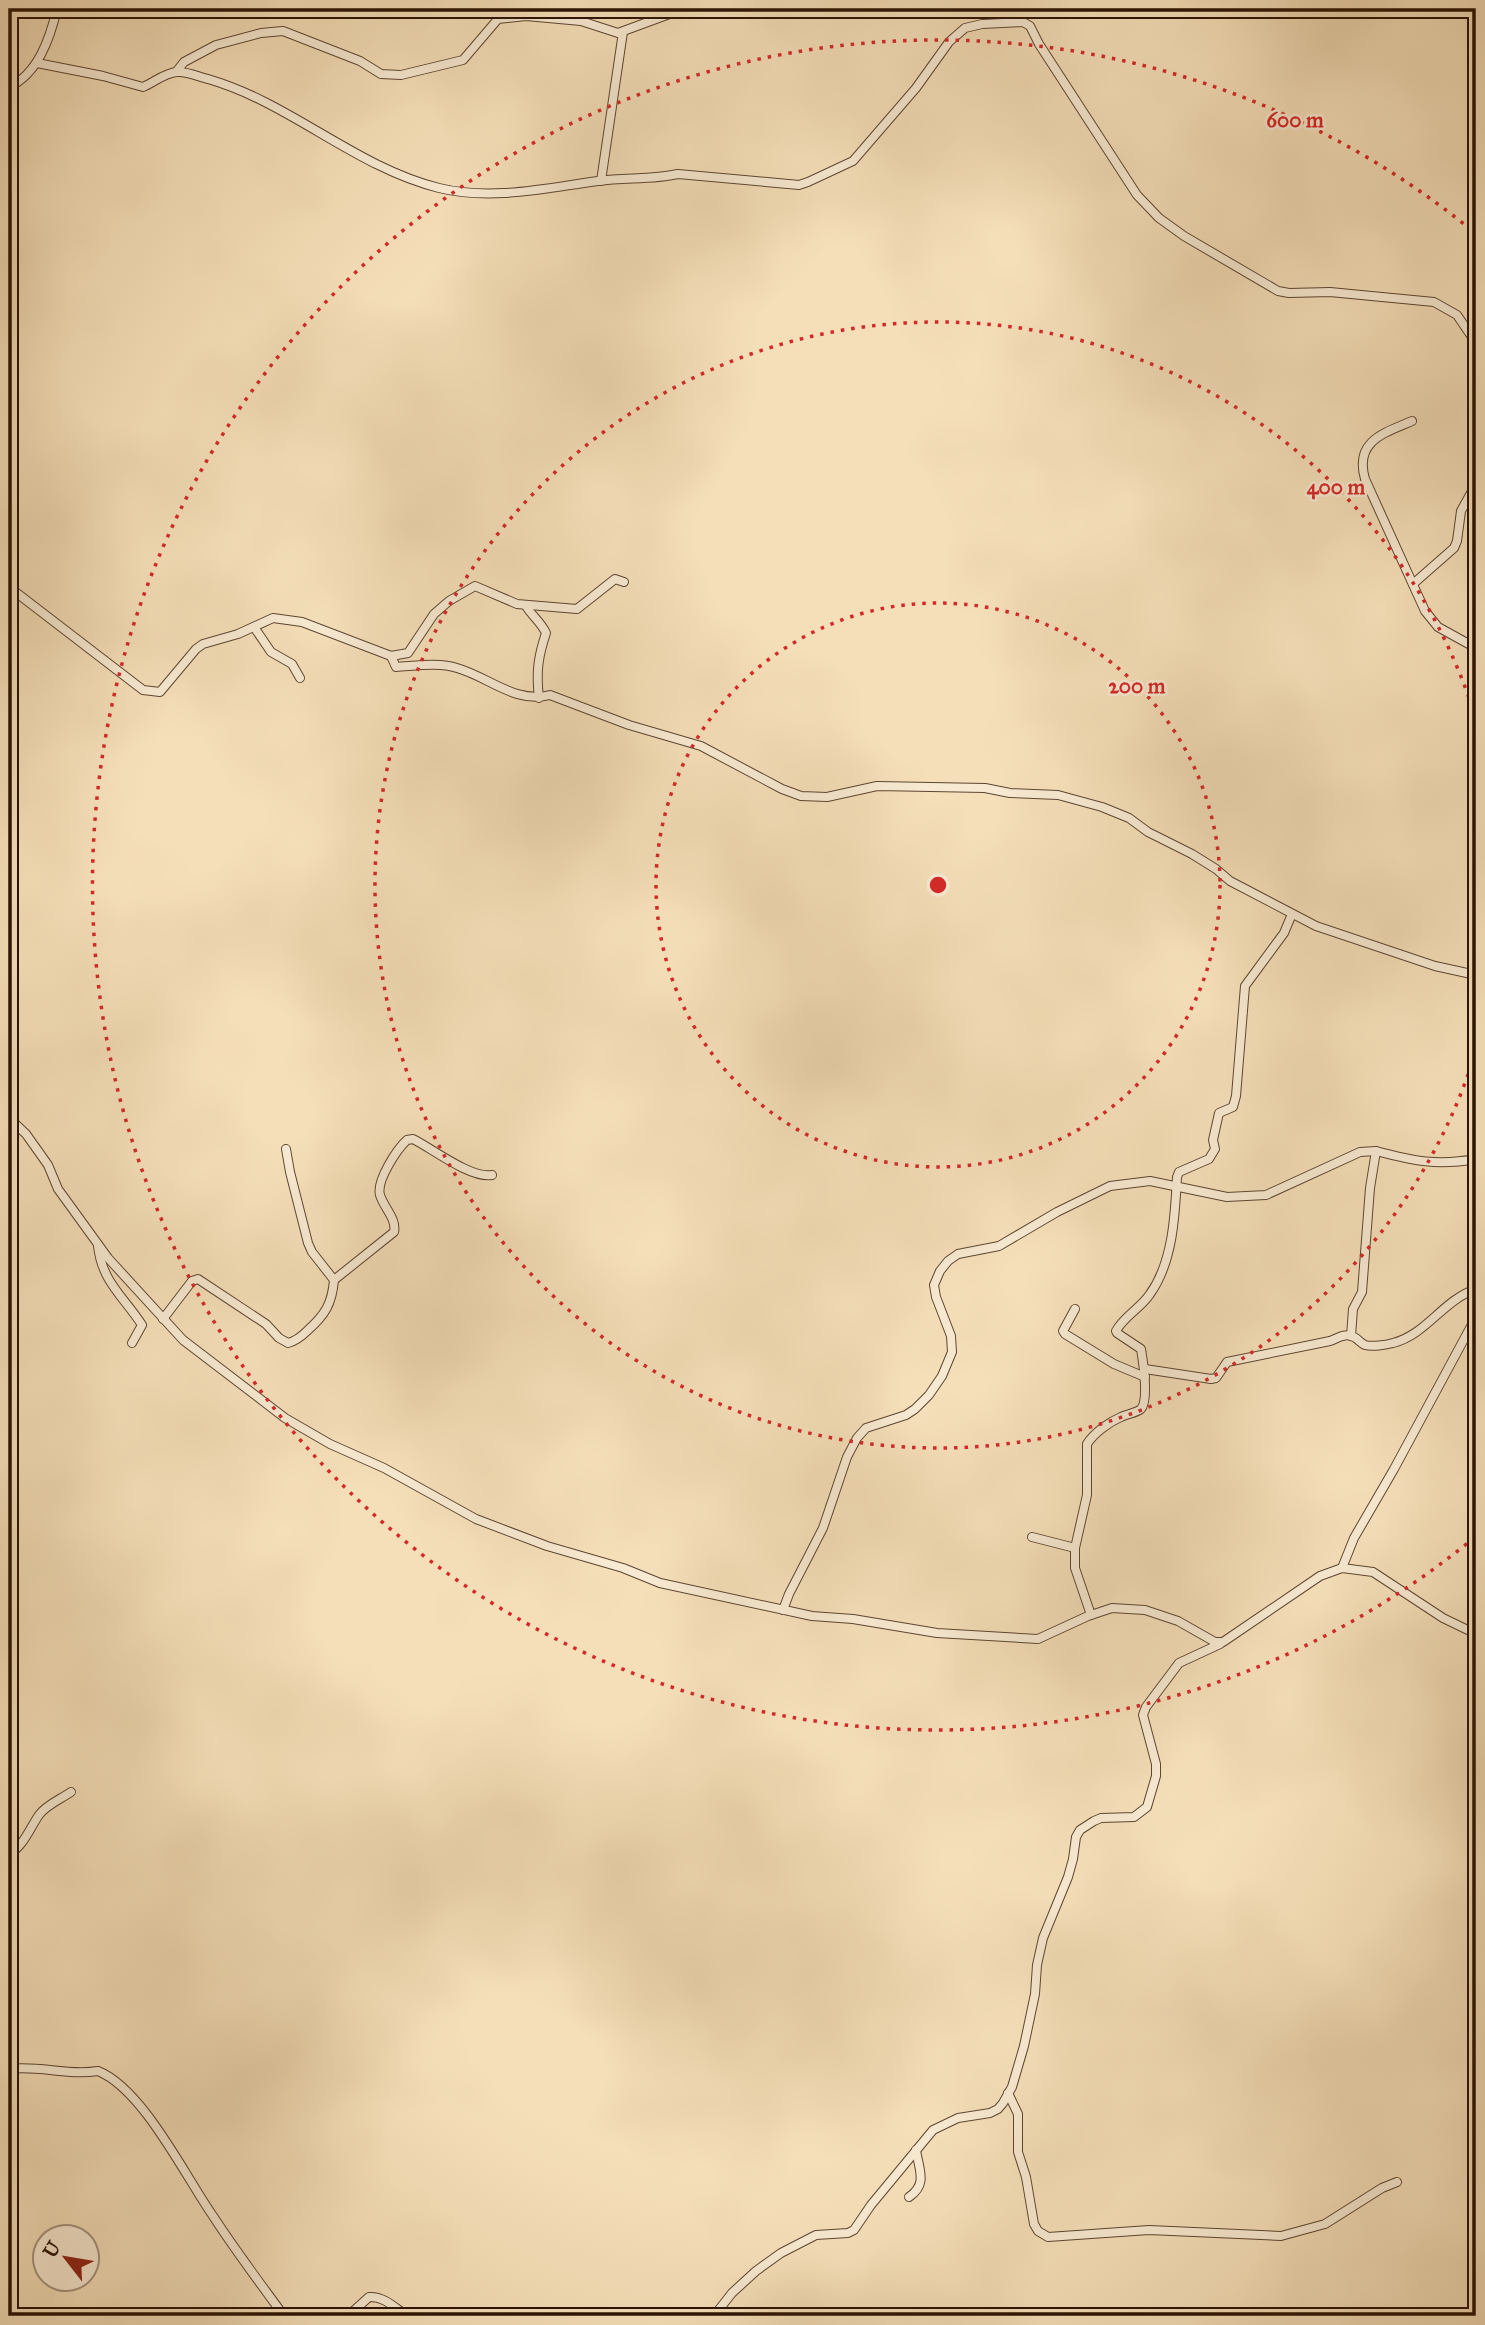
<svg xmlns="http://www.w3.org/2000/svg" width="1485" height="2325" font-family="'IM FELL Great Primer',serif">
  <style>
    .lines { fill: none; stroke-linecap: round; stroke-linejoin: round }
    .street-casing { stroke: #5d4631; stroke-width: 10 }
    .street { stroke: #f8ead2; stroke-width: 8 }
    .ring { fill: none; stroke: #d62828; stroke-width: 3.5; stroke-dasharray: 3.5 7 }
    .centre { fill: #d62828; stroke: #f8ead2; stroke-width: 3.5 }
    .ring-label { font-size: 21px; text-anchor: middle; font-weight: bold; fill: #d62828; stroke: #f8ead2; stroke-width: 5; stroke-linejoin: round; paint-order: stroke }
  </style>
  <rect width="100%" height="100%" fill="#f5dfb9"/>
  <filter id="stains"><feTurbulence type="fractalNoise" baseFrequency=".00286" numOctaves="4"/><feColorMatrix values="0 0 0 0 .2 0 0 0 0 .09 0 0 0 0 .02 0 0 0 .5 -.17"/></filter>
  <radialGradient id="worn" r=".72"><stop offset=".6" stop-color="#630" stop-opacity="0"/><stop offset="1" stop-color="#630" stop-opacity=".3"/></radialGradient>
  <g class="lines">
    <g class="street-casing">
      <g id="street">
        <path d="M37,63L103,76L143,87C155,82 164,73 177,72C187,71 199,77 208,79C291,103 355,167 439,188C492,201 545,188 598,181C625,177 651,180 678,174L799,185L808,182L853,161L916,88L949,42L965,28L982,24L1023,22L1030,26L1039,44L1137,195L1159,218L1184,236L1278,291L1289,293L1330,292L1434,302L1457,315L1476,343"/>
        <polyline points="176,72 184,62 216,45 261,33 283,31 360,61 381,74 401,75 463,60 498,19 526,16 581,21 618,33 683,9"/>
        <path d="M9,87C38,74 50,38 57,9"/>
        <polyline points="601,181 623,32"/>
        <path d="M1412,421C1384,433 1354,441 1365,479L1425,611L1438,627L1476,648"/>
        <polyline points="1413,584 1454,548 1457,541 1461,511 1476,484"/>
        <polyline points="9,587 143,690 160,692 196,649 203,644 238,634 273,618 302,622 391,656 408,653 434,614 449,601 475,586 517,604 577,609 615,579 624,582"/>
        <path d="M526,606C532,616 541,622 546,633C538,657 536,672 539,698"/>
        <polyline points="254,627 271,652 292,664 300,678"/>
        <path d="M391,656L396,667C415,666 439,662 457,668C489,677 515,704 550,695L629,725L701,746L782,789L801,796L827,797L877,786L985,788L1010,793L1058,795L1102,807L1129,818L1148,832L1192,854L1216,869L1230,881L1316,926L1435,966L1476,975"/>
        <polyline points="9,1118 26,1134 48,1165 58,1189 108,1258 183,1340 285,1418 330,1444 384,1468 476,1519 547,1546 623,1568 660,1583 812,1616 853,1619 937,1633 1038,1639 1088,1616 1112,1608 1128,1609 1145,1610 1178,1621 1215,1642 1223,1642 1320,1576 1342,1568 1373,1572 1443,1618 1476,1634"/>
        <path d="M98,1246C102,1282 124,1297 142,1325L132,1343"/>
        <path d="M334,1280L394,1232C397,1219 384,1208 380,1195C376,1181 397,1149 407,1140L413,1139C433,1149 471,1179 492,1175"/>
        <polyline points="1075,1309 1063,1331 1065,1334 1114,1364 1145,1377"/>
        <path d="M163,1319L192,1281L198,1279L266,1324L279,1338L288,1343C296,1341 301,1337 307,1331C325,1315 332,1304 334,1280L312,1252L308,1243L290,1172L286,1149"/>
        <path d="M1351,1336L1353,1309L1362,1292L1370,1188L1376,1151C1414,1161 1437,1166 1476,1159"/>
        <path d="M1145,1369L1211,1379L1216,1378L1227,1362L1330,1341C1336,1339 1345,1333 1351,1336C1357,1337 1360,1343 1365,1345C1372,1347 1386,1345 1393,1343C1426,1335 1443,1300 1476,1289"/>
        <polyline points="1032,1537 1075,1548"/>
        <polyline points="1342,1568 1354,1538 1394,1469 1476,1317"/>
        <polyline points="783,1610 789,1594 823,1528 847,1457 857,1438 866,1428 906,1415 915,1409 929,1395 942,1376 952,1352 951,1336 936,1297 934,1285 940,1271 948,1261 958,1254 999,1246 1057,1212 1110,1186 1150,1181 1227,1197 1266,1195 1360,1152 1376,1151"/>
        <path d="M1091,1615L1075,1568V1548L1087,1495V1444C1094,1433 1109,1422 1121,1417C1127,1414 1136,1413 1141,1409C1149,1400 1143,1361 1141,1349L1117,1333L1116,1331C1124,1316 1141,1308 1150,1294C1173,1262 1175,1215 1177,1177L1179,1172L1209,1159L1215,1149L1213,1140L1219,1113L1233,1107L1236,1096L1245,986L1284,933L1292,914"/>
        <path d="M9,1854C23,1847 30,1828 39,1815C46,1805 61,1799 71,1792"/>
        <path d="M9,2069C39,2065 68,2076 98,2071C143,2089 185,2176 213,2216C235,2250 260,2283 284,2316"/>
        <polyline points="1008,2093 1018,2114 1018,2152 1026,2177 1034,2224 1038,2231 1048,2237 1149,2230 1281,2236 1325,2224 1382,2188 1397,2182"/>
        <path d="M909,2197C928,2184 919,2170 916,2150"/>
        <path d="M348,2316L369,2297C384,2296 395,2308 407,2316"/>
        <polyline points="714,2316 732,2293 756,2271 781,2253 816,2235 848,2233 854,2230 871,2205 933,2130 958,2118 990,2113 998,2109 1003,2103 1012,2087 1024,2046 1035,1994 1037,1965 1043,1938 1068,1877 1073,1859 1076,1837 1080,1830 1094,1821 1101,1818 1134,1817 1147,1807 1156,1776 1156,1764 1143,1715 1146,1707 1179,1663 1220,1644"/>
      </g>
    </g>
    <use href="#street" class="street"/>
  </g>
  <g class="ring">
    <circle cx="938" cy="885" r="282"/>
    <path d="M1475 1054A563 563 0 1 1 1475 716"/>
    <path d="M1475 1537A845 845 0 1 1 1475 233"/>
  </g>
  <circle cx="938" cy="885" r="10" class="centre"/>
  <g class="ring-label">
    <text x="1295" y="127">600 m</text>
    <text x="1336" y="494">400 m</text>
    <text x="1137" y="693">200 m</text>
  </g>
  <rect width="1485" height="2325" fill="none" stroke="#f5dfb9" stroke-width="35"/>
  <rect x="10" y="10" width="1464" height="2304" fill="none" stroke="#2a1304" stroke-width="3.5"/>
  <rect x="18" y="18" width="1450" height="2290" fill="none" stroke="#2a1304" stroke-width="2"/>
  <g transform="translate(66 2258) rotate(301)"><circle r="33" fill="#f8ead2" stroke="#a69480" stroke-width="2"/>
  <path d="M0-5L12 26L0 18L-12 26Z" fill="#8f2418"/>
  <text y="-10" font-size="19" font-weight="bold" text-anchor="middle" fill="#2a1304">U</text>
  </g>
  <rect width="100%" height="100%" filter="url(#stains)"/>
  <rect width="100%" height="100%" fill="url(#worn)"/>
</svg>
